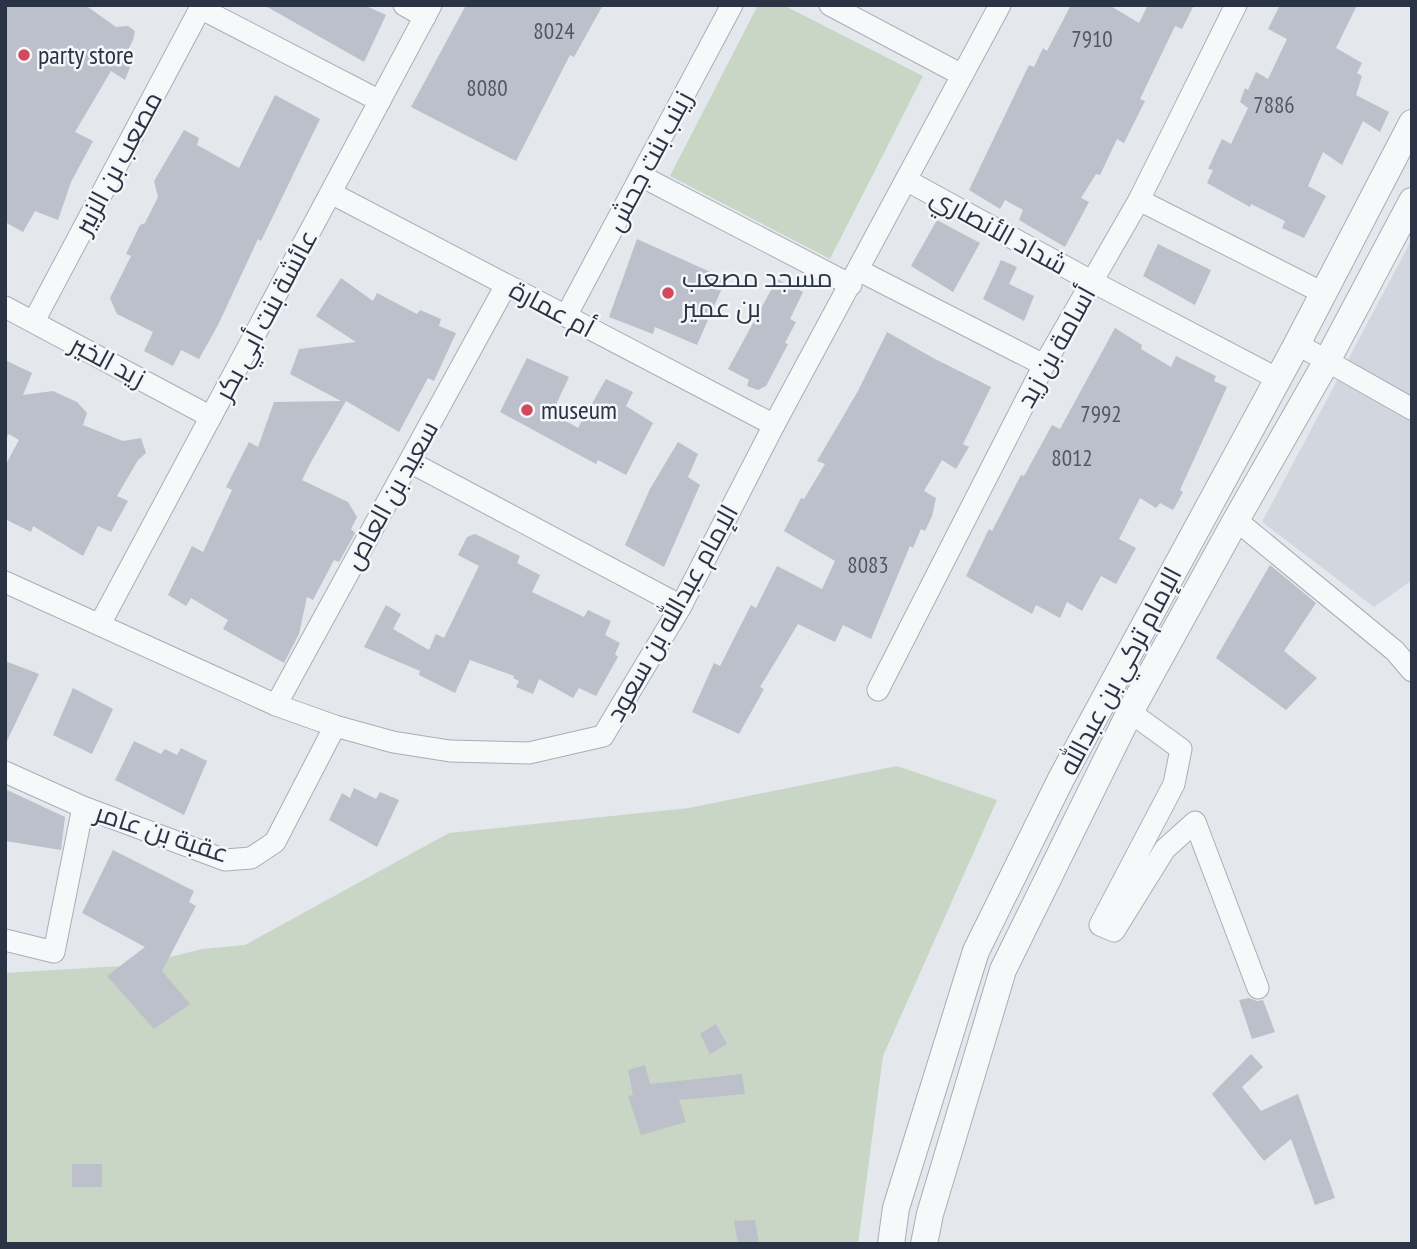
<svg xmlns="http://www.w3.org/2000/svg" width="1417" height="1249" font-family="'PT Sans Narrow',Cairo,sans-serif">
  <style>
    .built { fill: #d2d6de }
    .green { fill: #c9d6c5 }
    .building { fill: #bbc0ca }
    .lines { fill: none; stroke-linecap: round; stroke-linejoin: round }
    .minor-casing { stroke: #a9aeb7; stroke-width: 23 }
    .tertiary-casing { stroke: #a9aeb7; stroke-width: 28 }
    .minor { stroke: #f7f8fa; stroke-width: 21 }
    .tertiary { stroke: #f7f8fa; stroke-width: 26 }
    .poi-dot { fill: #d1495b; stroke: #f4f6f9; stroke-width: 2.5 }
    .labels { text-anchor: middle; stroke-width: 5; stroke-linejoin: round; paint-order: stroke }
    .number-label { font-size: 23px; fill: #4f5766 }
    .poi-label { font-size: 26px; fill: #2b3445; stroke: #f4f6f9; text-anchor: start }
    .street-label { font-size: 26px; fill: #2b3445; stroke: #f4f6f9 }
  </style>
  <rect width="100%" height="100%" fill="#e4e7ec"/>
  <polygon class="built" points="1412,239 1412,580 1374,607 1262,522"/>
  <g class="green">
    <polygon points="758,5 783,5 923,76 830,259 670,176"/>
    <polygon points="897,766 997,800 883,1056 858,1244 5,1244 5,973 138,965 202,949 245,945 449,833 689,808"/>
  </g>
  <g class="building">
    <polygon points="5,5 85,5 116,27 128,26 135,31 133,40 125,56 132,62 125,80 111,71 75,132 93,141 71,182 58,220 35,211 23,232 5,222"/>
    <polygon points="264,5 364,5 386,15 364,62"/>
    <polygon points="466,5 603,5 574,57 570,55 516,161 411,107"/>
    <polygon points="1071,5 1109,5 1139,23 1148,5 1194,5 1182,29 1175,26 1140,99 1145,101 1124,143 1117,139 1100,175 1096,174 1081,198 1089,202 1065,247 1019,220 1023,210 1005,200 1000,209 969,190 1029,65 1034,67 1043,48 1047,51"/>
    <polygon points="1280,5 1357,5 1336,48 1362,63 1357,73 1362,76 1356,95 1389,112 1380,132 1363,121 1342,165 1323,152 1308,186 1326,196 1304,238 1282,228 1285,221 1251,204 1250,207 1207,183 1213,170 1208,169 1222,139 1231,144 1248,108 1240,102 1245,88 1248,90 1256,72 1268,79 1287,39 1268,29"/>
    <polygon points="275,95 320,119 261,241 258,239 218,325 199,359 181,350 173,366 144,351 153,332 117,314 110,298 131,256 126,254 140,225 145,223 158,197 154,181 184,130 199,138 197,145 239,168"/>
    <polygon points="937,220 980,243 953,292 911,266"/>
    <polygon points="637,239 726,279 697,345 655,327 653,334 609,317"/>
    <polygon points="1158,244 1211,270 1195,305 1143,276"/>
    <polygon points="1001,260 1017,267 1009,284 1034,296 1024,321 983,299"/>
    <polygon points="341,278 373,301 377,293 417,314 420,310 441,319 439,326 456,333 434,381 428,378 399,432 346,401 311,462 302,480 348,502 357,517 351,529 355,533 339,562 334,560 313,600 307,597 299,634 284,663 223,629 228,620 191,598 186,606 168,595 192,546 203,552 232,490 226,487 249,442 258,447 274,402 341,401 290,374 299,349 356,342 316,316"/>
    <polygon points="777,279 803,292 790,319 796,322 785,343 788,344 766,386 758,390 747,386 749,380 728,369"/>
    <polygon points="1115,328 1142,345 1141,349 1171,367 1176,356 1216,376 1214,381 1227,387 1180,490 1183,492 1173,510 1160,503 1156,508 1140,498 1119,539 1136,548 1116,584 1101,576 1082,611 1067,602 1060,618 1036,605 1032,614 966,576 989,529 992,531 1021,475 1024,476 1052,425 1060,429"/>
    <polygon points="887,332 935,359 991,387 963,444 969,447 956,469 942,460 924,491 936,498 932,516 925,531 921,529 913,548 910,546 871,639 843,625 835,642 798,624 760,687 764,689 739,734 692,712 714,663 720,666 751,605 756,608 777,566 822,589 835,561 784,531 801,498 804,499 825,464 817,461 858,391"/>
    <polygon points="527,358 569,377 552,413 578,428 606,379 633,392 626,406 653,423 626,475 598,460 596,464 500,412"/>
    <polygon points="5,360 32,373 23,395 53,391 77,402 87,413 83,425 123,441 141,438 146,453 138,460 117,496 128,501 111,532 98,526 83,556 33,526 31,532 5,519 5,466 19,440 9,434 5,438"/>
    <polygon points="678,442 698,454 688,477 700,485 664,567 625,545 650,489"/>
    <polygon points="475,534 520,556 517,563 540,575 532,592 584,617 588,610 611,621 605,635 620,643 615,654 618,657 596,696 579,688 573,698 539,679 533,694 516,687 519,681 513,678 514,676 470,660 455,693 419,675 420,671 364,647 386,605 401,614 393,629 429,650 436,634 444,638 479,566 458,555 467,537"/>
    <polygon points="1270,565 1316,603 1284,651 1317,678 1286,710 1216,658"/>
    <polygon points="5,661 39,674 5,745"/>
    <polygon points="73,688 113,709 92,754 53,735"/>
    <polygon points="134,741 161,754 165,749 177,755 181,748 207,761 184,815 115,780"/>
    <polygon points="354,788 376,799 380,792 399,800 377,847 329,820 342,793 350,798"/>
    <polygon points="5,789 65,817 61,850 5,841"/>
    <polygon points="113,850 194,891 189,902 196,906 162,971 190,1004 154,1029 107,976 145,947 82,913"/>
    <polygon points="1249,998 1257,1001 1263,1000 1275,1032 1252,1039 1239,1000"/>
    <polygon points="716,1024 727,1044 710,1054 700,1034"/>
    <polygon points="1251,1054 1263,1067 1242,1087 1261,1111 1298,1094 1335,1198 1315,1205 1291,1139 1264,1161 1212,1094"/>
    <polygon points="645,1065 650,1084 742,1074 745,1094 679,1100 686,1122 641,1135 628,1096 633,1095 628,1070"/>
    <rect x="72" y="1164" width="30" height="23"/>
    <polygon points="755,1220 759,1244 738,1244 734,1221"/>
  </g>
  <g class="lines">
    <g class="minor-casing">
      <g id="minor">
        <polyline points="404,5 425,17"/>
        <polyline points="830,5 962,75"/>
        <polyline points="200,8 380,101"/>
        <polyline points="641,176 851,285"/>
        <polyline points="906,180 1093,282 1278,379"/>
        <polyline points="331,193 774,425"/>
        <polyline points="1139,200 1323,293"/>
        <polyline points="858,270 1044,365"/>
        <polyline points="5,307 211,417"/>
        <polyline points="566,316 732,5"/>
        <polyline points="34,321 202,5"/>
        <polyline points="1297,344 1412,409"/>
        <polyline points="410,462 681,606"/>
        <polyline points="1236,520 1395,651 1412,671"/>
        <polyline points="5,582 276,705 335,726 393,742 450,751 529,753 603,736 681,606 774,425 1000,5"/>
        <polyline points="100,624 431,5"/>
        <polyline points="878,690 1044,365 1139,200 1236,5"/>
        <polyline points="276,705 506,285"/>
        <polyline points="1130,712 1181,749 1174,784 1100,925 1114,931 1165,849 1195,822 1258,988"/>
        <polyline points="5,772 83,807 225,860 251,858 275,842 335,726"/>
        <polyline points="5,940 54,952 83,807"/>
      </g>
    </g>
    <g class="tertiary-casing">
      <g id="tertiary">
        <polyline points="891,1244 896,1208 976,951 1061,779 1297,344 1412,123"/>
        <polyline points="924,1244 930,1214 1003,970 1130,712 1236,520 1327,361 1412,201"/>
      </g>
    </g>
    <use href="#minor" class="minor"/>
    <use href="#tertiary" class="tertiary"/>
  </g>
  <g class="poi-dot">
    <circle cx="24" cy="55" r="7"/>
    <circle cx="668" cy="293" r="7"/>
    <circle cx="527" cy="410" r="7"/>
  </g>
  <g class="labels">
    <g class="number-label">
      <text x="554" y="39">8024</text>
      <text x="1092" y="47">7910</text>
      <text x="487" y="96">8080</text>
      <text x="1274" y="113">7886</text>
      <text x="1101" y="422">7992</text>
      <text x="1072" y="466">8012</text>
      <text x="868" y="573">8083</text>
    </g>
    <g class="poi-label">
      <text x="38" y="64">party store</text>
      <text x="682" y="287">مسجد مصعب<tspan x="682" dy="30">بن عمير</tspan></text>
      <text x="541" y="419">museum</text>
    </g>
    <g class="street-label">
      <text transform="translate(649 161) rotate(-62)" y="9">زينب بنت جحش</text>
      <text transform="translate(118 163) rotate(-62)" y="9">مصعب بن الزبير</text>
      <text transform="translate(999 231) rotate(29)" y="9">شداد الأنصاري</text>
      <text transform="translate(552 309) rotate(28)" y="9">أم عمارة</text>
      <text transform="translate(266 315) rotate(-62)" y="9">عائشة بنت أبي بكر</text>
      <text transform="translate(1056 347) rotate(-61)" y="9">أسامة بن زيد</text>
      <text transform="translate(108 361) rotate(28)" y="9">زيد الخير</text>
      <text transform="translate(391 495) rotate(-61)" y="9">سعيد بن العاص</text>
      <text transform="translate(672 613) rotate(-61)" y="9">الإمام عبدالله بن سعود</text>
      <text transform="translate(1120 671) rotate(-62)" y="9">الإمام تركي بن عبدالله</text>
      <text transform="translate(162 833) rotate(18)" y="9">عقبة بن عامر</text>
    </g>
  </g>
  <rect width="1417" height="1249" fill="none" stroke="#2b3445" stroke-width="14"/>
</svg>
